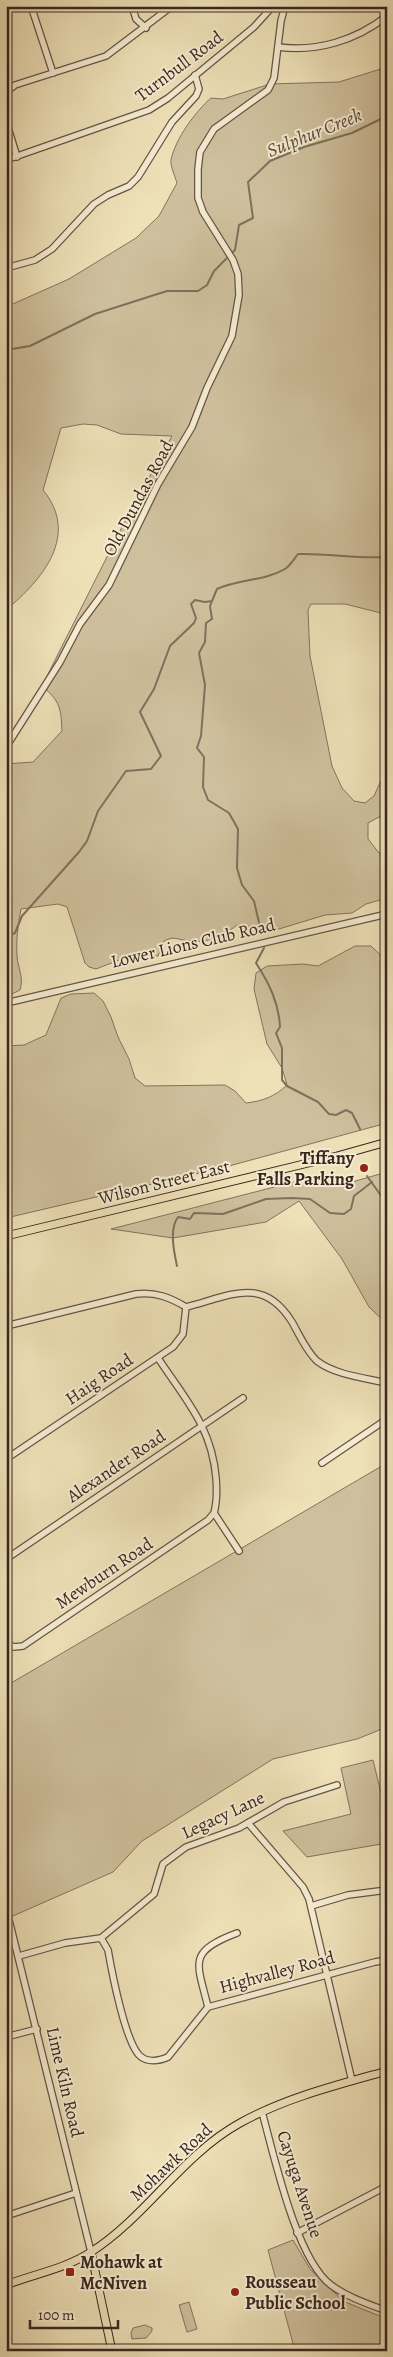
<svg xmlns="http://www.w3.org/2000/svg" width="393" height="2357" font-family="Alegreya,serif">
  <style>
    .green { fill: #cfc09d; stroke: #84735e }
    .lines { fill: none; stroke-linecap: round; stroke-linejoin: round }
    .stream { stroke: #80705c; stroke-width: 2 }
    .minor-casing { stroke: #665446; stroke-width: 8 }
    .major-casing { stroke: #392620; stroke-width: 9 }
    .minor { stroke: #f4ebd0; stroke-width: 5.5 }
    .major { stroke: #eee0b7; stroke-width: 7 }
    .poi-dot { fill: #8f2418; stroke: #f4ebd0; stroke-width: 2 }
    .labels { text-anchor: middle; stroke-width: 4; stroke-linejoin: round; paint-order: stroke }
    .street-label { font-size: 18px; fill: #392620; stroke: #f4ebd0 }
    .poi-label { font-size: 18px; font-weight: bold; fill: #392620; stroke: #f4ebd0; text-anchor: start }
    .water-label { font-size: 19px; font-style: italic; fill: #5d4b3e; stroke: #f4ebd0 }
  </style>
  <rect width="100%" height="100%" fill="#eee0b7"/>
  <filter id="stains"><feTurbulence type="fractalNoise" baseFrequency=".004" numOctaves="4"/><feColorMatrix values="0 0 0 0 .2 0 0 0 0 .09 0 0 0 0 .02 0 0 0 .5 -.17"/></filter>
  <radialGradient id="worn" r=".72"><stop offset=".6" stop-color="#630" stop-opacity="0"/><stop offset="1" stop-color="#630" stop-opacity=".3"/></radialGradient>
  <g class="green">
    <path d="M387,67V616L385,614L345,604H311L308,610L310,656L332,766L342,788L354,801L365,803L374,796L387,767V817H379L368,823V839L379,853L387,855V898L366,904L352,913L325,915L279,929L237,925C219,939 206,944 183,940C174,938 172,937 164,941L158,956L127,957L96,969L89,967L85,963L67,907L58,904L21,909C18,925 16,940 17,956C18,969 24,977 20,990L6,997V764L33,762L62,731C61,708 60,701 42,686L122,527L172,436L121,434L97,425L83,424L61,428L43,490C80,535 43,579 6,610V307L69,279L136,238L159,216L177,183C175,176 170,166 171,160C175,139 196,111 211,98L223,99L270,84L339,82Z"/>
    <path d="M355,946H371L387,961V1123L229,1166L6,1218V1046L24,1045L46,1035L61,998L71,994L94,993L103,1001L111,1017L118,1037L129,1059L135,1078L145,1086L225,1085L235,1091L246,1103C263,1101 274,1097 287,1085L282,1068L267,1044L254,989L256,973L267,966L303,964L318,966Z"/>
    <polygon points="387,1172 387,1324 369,1307 342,1259 299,1201 266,1222 173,1238 111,1229 321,1175 345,1184"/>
    <polygon points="387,1463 387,1727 357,1739 273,1759 142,1841 113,1872 6,1919 6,1686"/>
    <polygon points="373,1760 387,1818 387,1843 307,1857 283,1831 351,1814 341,1768"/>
    <polygon points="293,2240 310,2269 343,2301 387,2319 387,2334 379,2351 295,2351 268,2250"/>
    <polygon points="189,2302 197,2329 187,2332 179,2305"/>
    <polygon points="145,2325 152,2328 152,2331 146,2338 132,2339 131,2333 133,2328"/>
  </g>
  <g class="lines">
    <g class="stream">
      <polyline points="6,350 30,346 95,314 145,298 167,291 198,291 207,285 214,271 235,250 239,225 253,218 248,182 270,161 304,147 352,133 387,116"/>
      <polyline points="212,601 210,606 212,619 206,623 205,642 199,653 205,685 201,736 197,748 204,757 203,787 208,800 229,813 238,829 237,868 242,885 254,901 261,931"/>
      <path d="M6,936L15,933L22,916L79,852L87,841L98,811L126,771L151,769L161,756L140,712L154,689L170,646L194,623L196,618L191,604L195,600L205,602L212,601L217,589C239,579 264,581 285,569C290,566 294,559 298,554C328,553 357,559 387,557"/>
      <path d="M264,948L256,963C269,983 279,1003 280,1027L276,1033L282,1048V1080L287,1086L318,1102L329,1114L336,1115L346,1110L352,1113L360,1129"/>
      <polyline points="367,1176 387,1204"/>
      <polyline points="387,1218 382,1224 383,1229 387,1233"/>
      <path d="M177,1266C174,1252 169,1229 178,1217L190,1219L194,1213L223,1214L266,1199L292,1198L310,1199L330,1213L344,1214L351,1209L354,1196L372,1182"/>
    </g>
    <g class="minor-casing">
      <g id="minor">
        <polyline points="31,6 53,73"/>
        <polyline points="132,6 136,19 146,28"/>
        <path d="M278,47C317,52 355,41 387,16"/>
        <polyline points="6,92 15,85 106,56 172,6"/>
        <polyline points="6,121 17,157"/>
        <polyline points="6,160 149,110 168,98 254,27 273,6"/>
        <polyline points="6,268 35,260 52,249 94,204 108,195 129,186 138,177 172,122 196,96 199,89 195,75"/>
        <polyline points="6,747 60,662 80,624 109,585 158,484 192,427 207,388 232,336 239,295 238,274 233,260 203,212 198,198 198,169 200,152 214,129 268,90 274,78 281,21 285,6"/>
        <polyline points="6,1003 387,914"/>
        <path d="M6,1326L136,1294C156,1292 169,1297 186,1307C230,1296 263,1275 292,1322C299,1334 306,1351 317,1361C335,1375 365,1378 387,1383"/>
        <path d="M158,1358C185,1399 212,1427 216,1478C217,1490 217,1502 214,1513L239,1551"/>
        <polyline points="6,1459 173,1347 183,1334 186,1307"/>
        <polyline points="322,1463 387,1419"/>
        <polyline points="6,1559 243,1398"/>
        <polyline points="6,1643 14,1647 23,1646 208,1520 214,1513"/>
        <polyline points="248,1823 303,1887 309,1899 352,2081"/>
        <polyline points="311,1906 348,1895 387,1890"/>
        <polyline points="9,1920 91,2252"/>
        <polyline points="101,1938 154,1894 163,1864 186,1847 239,1828 284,1802 337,1785"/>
        <path d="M19,1956L65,1943L101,1938L108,1950C112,1973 125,2040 139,2055C147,2063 159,2061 168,2057L208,2007L375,1962L387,1960"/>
        <path d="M208,2007C197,1962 187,1952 237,1933"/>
        <polyline points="6,2037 37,2029"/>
        <path d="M262,2112C274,2155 296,2259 331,2285C347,2297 368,2304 387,2311"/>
        <polyline points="6,2216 76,2193"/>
        <polyline points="297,2233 387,2186"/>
        <polyline points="382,2351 387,2341"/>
      </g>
    </g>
    <g class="major-casing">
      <g id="major">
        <polyline points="6,1236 337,1156 387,1142"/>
        <polyline points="91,2252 112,2351"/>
        <path d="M6,2285C34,2274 65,2269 91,2252C147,2216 182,2155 240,2123C285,2098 337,2085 387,2071"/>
      </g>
    </g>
    <use href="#minor" class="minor"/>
    <use href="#major" class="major"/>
  </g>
  <g class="poi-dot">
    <circle cx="364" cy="1168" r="5"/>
    <rect x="65" y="2267" width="10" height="10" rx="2.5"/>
    <circle cx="235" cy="2292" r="5"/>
  </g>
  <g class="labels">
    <g class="street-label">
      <text transform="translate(179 66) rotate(-37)" y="6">Turnbull Road</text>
      <text transform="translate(138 498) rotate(-62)" y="6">Old Dundas Road</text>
      <text transform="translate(193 943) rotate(-13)" y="6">Lower Lions Club Road</text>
      <text transform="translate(164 1182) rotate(-14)" y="6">Wilson Street East</text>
      <text transform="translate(99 1379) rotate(-34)" y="6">Haig Road</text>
      <text transform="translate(116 1466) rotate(-34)" y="6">Alexander Road</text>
      <text transform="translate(104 1573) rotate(-34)" y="6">Mewburn Road</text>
      <text transform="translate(223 1815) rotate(-25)" y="6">Legacy Lane</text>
      <text transform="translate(277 1972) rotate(-15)" y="6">Highvalley Road</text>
      <text transform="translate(65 2082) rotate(77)" y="6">Lime Kiln Road</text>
      <text transform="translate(171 2162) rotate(-43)" y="6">Mohawk Road</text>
      <text transform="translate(300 2184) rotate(72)" y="6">Cayuga Avenue</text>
    </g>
    <g class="poi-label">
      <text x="354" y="1164" text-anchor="end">Tiffany<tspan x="354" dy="21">Falls Parking</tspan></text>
      <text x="80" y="2268">Mohawk at<tspan x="80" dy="21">McNiven</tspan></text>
      <text x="245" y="2288">Rousseau<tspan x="245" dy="21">Public School</tspan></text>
    </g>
    <g class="water-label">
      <text transform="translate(314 132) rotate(-22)" y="7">Sulphur Creek</text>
    </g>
  </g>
  <rect width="393" height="2357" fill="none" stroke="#eee0b7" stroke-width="25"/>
  <rect x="8" y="8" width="378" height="2342" fill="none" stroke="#392620" stroke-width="2.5"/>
  <rect x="12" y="12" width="368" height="2332" fill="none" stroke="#392620"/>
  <path d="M30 2320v8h88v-8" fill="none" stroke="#392620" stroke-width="2.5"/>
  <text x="38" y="2320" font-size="15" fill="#392620" stroke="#f4ebd0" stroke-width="4" paint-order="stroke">100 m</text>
  <rect width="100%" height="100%" filter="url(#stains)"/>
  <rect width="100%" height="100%" fill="url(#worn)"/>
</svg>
